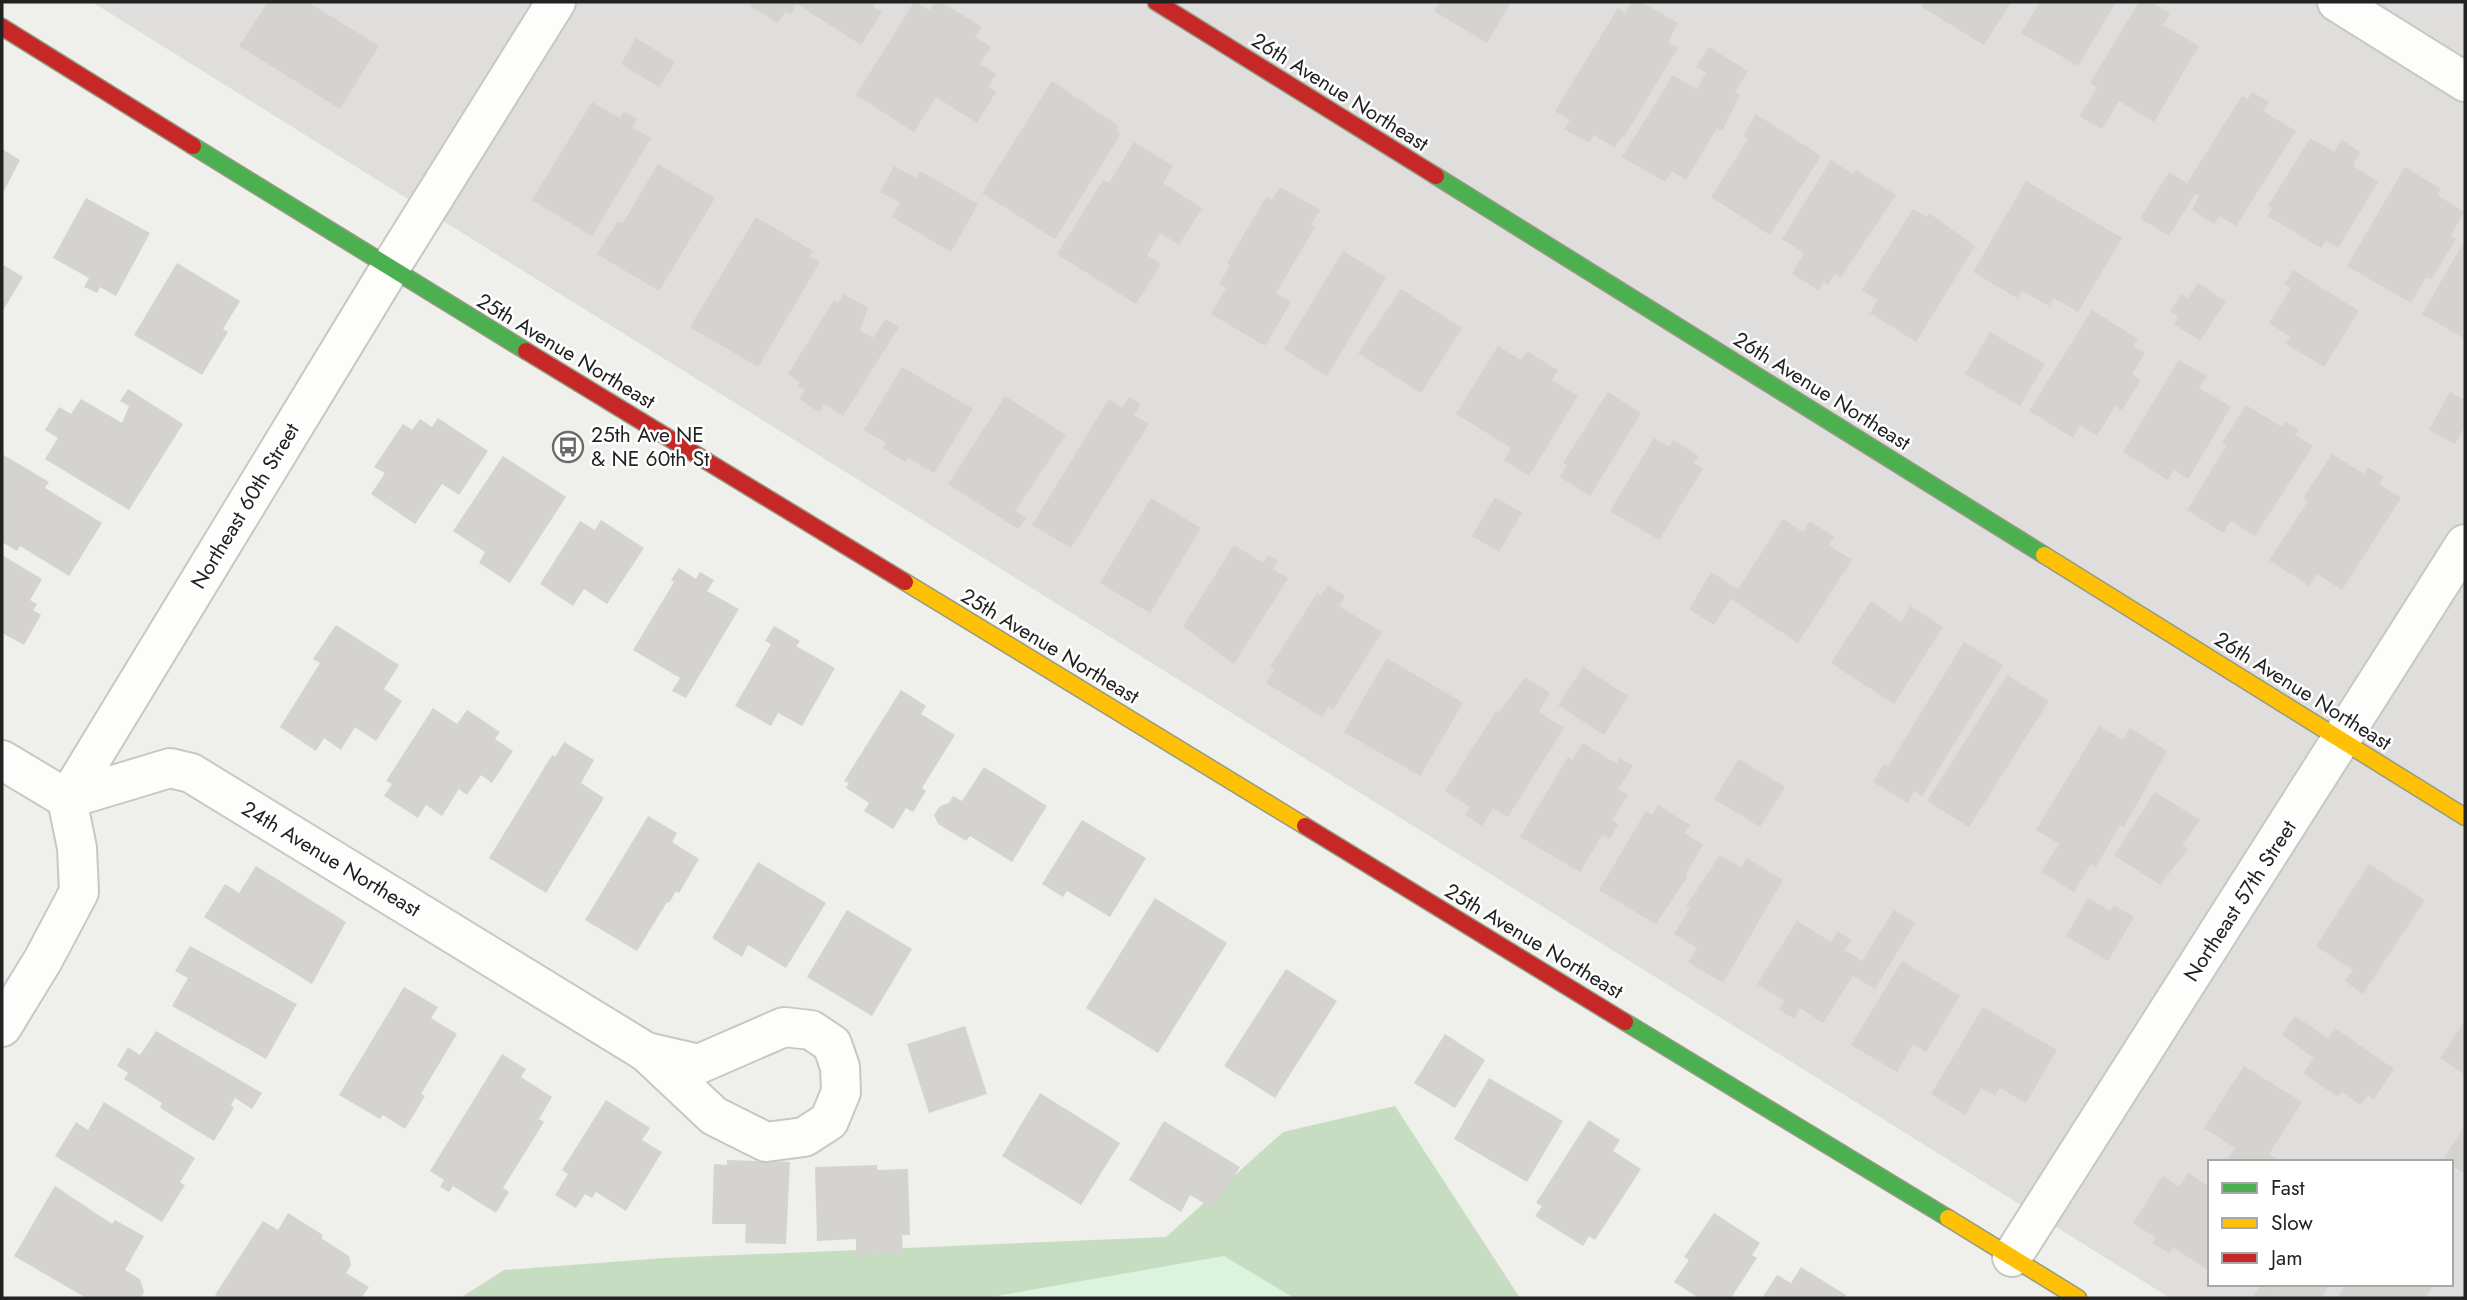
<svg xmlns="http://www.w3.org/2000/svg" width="2467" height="1300" font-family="Jost,sans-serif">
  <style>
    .residential { fill: #dfdedc; fill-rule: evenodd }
    .forest { fill: #c7ddc1 }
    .park { fill: #daf4dd }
    .building { fill: #d4d3d0 }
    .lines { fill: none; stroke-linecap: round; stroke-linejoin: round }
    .street-casing { stroke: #c7c7c5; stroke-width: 42 }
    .fast-casing { stroke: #959a82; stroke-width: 19 }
    .slow-casing { stroke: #959a82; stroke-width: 19 }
    .jam-casing { stroke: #959a82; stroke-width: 19 }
    .street { stroke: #fdfdfc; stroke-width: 38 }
    .fast { stroke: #4caf50; stroke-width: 16 }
    .slow { stroke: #ffc107; stroke-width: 16 }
    .jam { stroke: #c62828; stroke-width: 16 }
    .labels { text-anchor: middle; stroke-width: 5; stroke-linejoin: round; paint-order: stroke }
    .street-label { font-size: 21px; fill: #222; stroke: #fff }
    .poi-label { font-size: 21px; fill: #222; stroke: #fff; text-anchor: start }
  </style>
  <rect width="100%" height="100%" fill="#efefeb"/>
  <path class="residential" d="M92,2H2465V1298H2170ZM2210,1162H2451V1284H2210Z"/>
  <polygon class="forest" points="1395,1106 1520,1298 460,1298 504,1270 665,1258 1166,1237 1283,1132"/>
  <polygon class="park" points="1224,1256 1294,1298 985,1298"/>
  <g class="building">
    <polygon points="268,2 308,2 379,46 340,109 239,46"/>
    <polygon points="753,2 877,2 873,7 882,12 861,45 797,4 790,15 785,12 778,23 750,6"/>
    <polygon points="914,2 930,10 935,2 941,2 982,27 975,37 991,47 980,64 996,74 988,87 996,92 977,123 936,97 914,132 856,95"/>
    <polygon points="1440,2 1511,2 1487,43 1434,11"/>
    <polygon points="1632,2 1641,2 1678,23 1668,42 1678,48 1624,137 1622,136 1615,148 1594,135 1589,143 1564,129 1570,120 1555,111 1618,8 1625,13"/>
    <polygon points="1925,2 2011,2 1984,45 1922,7"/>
    <polygon points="2040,2 2116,2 2078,66 2021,33"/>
    <polygon points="2139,2 2151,2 2170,13 2163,25 2199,46 2154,122 2119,101 2102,129 2079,116 2097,88 2090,83"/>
    <polygon points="636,38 675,62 659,87 621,64"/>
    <polygon points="1709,47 1748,71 1735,92 1740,95 1722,131 1717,128 1686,180 1672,171 1665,182 1622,157 1673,75 1697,89 1706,73 1696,67"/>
    <polygon points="1052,81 1119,126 1116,131 1121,134 1055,239 982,193"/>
    <polygon points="2252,92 2269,102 2263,111 2296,131 2236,226 2220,216 2214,224 2192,210 2199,196 2195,194 2169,236 2140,218 2169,172 2187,183 2242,96 2248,99"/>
    <polygon points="592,102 620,118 624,111 637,119 632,127 651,138 592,236 532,200"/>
    <polygon points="1756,114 1821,156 1770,235 1711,197 1748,139 1743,136"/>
    <polygon points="2310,138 2334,152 2342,140 2360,152 2353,166 2378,182 2338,248 2326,241 2321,248 2267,216 2272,208 2268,206"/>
    <polygon points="1134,142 1173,166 1163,183 1202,208 1179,245 1160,233 1147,255 1161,264 1136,304 1057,254 1103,180 1109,183"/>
    <polygon points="2,149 20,160 2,195"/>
    <polygon points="1831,160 1853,174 1856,170 1896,195 1841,277 1835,274 1828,285 1824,282 1819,290 1792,274 1804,253 1782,239"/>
    <polygon points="658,164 715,198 659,291 597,254 618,221 623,223"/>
    <polygon points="894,166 916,178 920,171 978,204 951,252 892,217 900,203 880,192"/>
    <polygon points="2405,167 2441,189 2437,195 2464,212 2451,235 2456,239 2431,280 2426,277 2411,303 2347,266"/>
    <polygon points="2026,181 2122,238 2078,312 2054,298 2049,306 2022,291 2017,298 1973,272"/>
    <polygon points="1280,187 1320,210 1311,225 1315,227 1276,293 1291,302 1265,346 1211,314 1226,288 1219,284 1230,265 1227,263 1266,197 1272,200"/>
    <polygon points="86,198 150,233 116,296 100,287 97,293 84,287 89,278 53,258"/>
    <polygon points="1913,209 1927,217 1929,213 1975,246 1916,342 1870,313 1878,300 1862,290"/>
    <polygon points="756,217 813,251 810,256 820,262 758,367 690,327"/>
    <polygon points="2465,240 2465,339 2422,314"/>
    <polygon points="1343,251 1386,277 1327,376 1284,349"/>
    <polygon points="177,263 240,301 223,329 228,332 202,375 134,335"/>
    <polygon points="2,264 23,277 2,312"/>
    <polygon points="2293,270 2359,311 2324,367 2286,344 2290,337 2269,323 2291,288 2284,284"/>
    <polygon points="2198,283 2226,301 2200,341 2174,324 2178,317 2170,311 2181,294 2188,299"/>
    <polygon points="1401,289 1462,328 1421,393 1358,353"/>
    <polygon points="844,294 868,308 860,330 873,338 886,319 899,327 843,416 824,404 819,412 799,399 805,390 798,386 800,382 788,374 834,300 838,303"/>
    <polygon points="2092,310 2138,339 2133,346 2145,353 2132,374 2141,380 2122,410 2115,406 2097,436 2080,425 2073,438 2029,411"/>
    <polygon points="1990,332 2045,364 2020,406 1965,374"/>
    <polygon points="1498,346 1521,360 1527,351 1558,370 1552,380 1578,396 1529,476 1504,460 1511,448 1456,414"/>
    <polygon points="2179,360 2207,376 2199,388 2231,407 2188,479 2174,470 2168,480 2123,452"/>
    <polygon points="902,367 973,409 934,473 908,458 905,462 883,448 886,443 864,430"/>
    <polygon points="128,389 183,424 129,510 45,459 58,438 45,430 59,407 71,414 81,399 122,423 129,406 120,401"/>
    <polygon points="1608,392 1641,413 1590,496 1560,477 1567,465 1563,463"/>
    <polygon points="2450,392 2465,400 2465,426 2455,444 2429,430"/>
    <polygon points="1005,396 1066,435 1015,511 1026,518 1018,529 948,484"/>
    <polygon points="1129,397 1141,404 1134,415 1149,424 1071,548 1032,525 1109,399 1122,408"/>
    <polygon points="2246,405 2282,427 2285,421 2299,430 2295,435 2313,446 2255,536 2231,521 2223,533 2187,510 2226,446 2222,443"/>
    <polygon points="438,418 488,451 459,495 442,484 415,524 371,494 385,473 374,467 403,424 412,430 420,419 432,427"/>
    <polygon points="1654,438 1669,447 1673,440 1699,456 1694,463 1703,469 1659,540 1610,511"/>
    <polygon points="2,454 49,482 45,488 102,523 69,576 20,546 17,551 2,542"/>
    <polygon points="2332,454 2364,474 2368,467 2384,477 2379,484 2401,498 2342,590 2317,574 2309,586 2269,560 2308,501 2303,498"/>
    <polygon points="503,456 566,497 510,583 479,563 485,552 453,531"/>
    <polygon points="1495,497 1522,513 1499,552 1472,536"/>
    <polygon points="1151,498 1201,528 1150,613 1100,583"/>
    <polygon points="1783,519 1803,532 1810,521 1834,537 1829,545 1852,560 1798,643 1731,599 1714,625 1689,609 1711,572 1738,589"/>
    <polygon points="601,520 644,548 607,604 584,589 573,606 540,584 580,521 595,530"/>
    <polygon points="1234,545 1263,563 1268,555 1278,561 1273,569 1288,578 1234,664 1183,626"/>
    <polygon points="2,555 42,579 30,600 37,604 33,610 41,615 24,645 2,633"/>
    <polygon points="679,568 696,579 700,572 714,580 707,591 739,609 686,698 672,691 680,678 633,650 674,582 671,580"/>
    <polygon points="1328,585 1345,596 1339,606 1382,632 1333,710 1329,707 1322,717 1266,683 1274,670 1270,667 1317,593 1321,596"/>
    <polygon points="1871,601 1901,622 1911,606 1943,627 1894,704 1831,663"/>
    <polygon points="336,625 399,665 384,689 402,701 376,741 355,727 341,750 324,738 316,751 280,727 320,663 313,659"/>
    <polygon points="774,626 800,641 796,646 835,668 802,726 778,713 771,726 735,706 771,644 765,641"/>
    <polygon points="1964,642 2003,665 1922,796 1914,791 1908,803 1873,782 1884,764 1888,767"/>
    <polygon points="1387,658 1463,703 1420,776 1344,732"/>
    <polygon points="1583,667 1628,696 1604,735 1558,705"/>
    <polygon points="2007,675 2049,701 1969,827 1927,801"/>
    <polygon points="1525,677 1550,693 1539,712 1564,728 1508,817 1493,808 1482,826 1465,815 1470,807 1445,791 1496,711 1499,713"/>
    <polygon points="901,690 926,706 921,714 955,735 922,788 926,791 913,812 906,808 893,829 864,811 869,803 846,788 849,783 844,781"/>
    <polygon points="433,708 457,724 467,710 500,732 495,739 513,751 492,783 481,775 467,795 459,789 442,816 426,805 418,818 384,796 392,784 386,781"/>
    <polygon points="2099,726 2123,740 2130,728 2167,751 2124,827 2120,825 2096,867 2091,864 2074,892 2041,872 2059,844 2036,830"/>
    <polygon points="564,742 594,760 581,783 604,798 546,893 489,858 552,755 555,757"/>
    <polygon points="1583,743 1617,764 1619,758 1633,766 1618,789 1628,795 1612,820 1618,824 1610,839 1602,835 1580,872 1520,837 1568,757 1572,760"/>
    <polygon points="1739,759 1785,787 1760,827 1714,799"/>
    <polygon points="984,767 1047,806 1012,862 970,836 966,841 938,824 934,815 940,806 949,803 953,796 962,801"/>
    <polygon points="2155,792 2200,820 2182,846 2188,849 2160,885 2114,855"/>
    <polygon points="1658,805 1690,825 1684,833 1703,845 1685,875 1688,876 1656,924 1599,890 1646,811 1653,815"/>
    <polygon points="648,816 677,833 672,842 699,859 679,893 676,891 669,903 667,902 637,951 585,920"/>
    <polygon points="1082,820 1146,858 1110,917 1067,891 1063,897 1042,884"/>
    <polygon points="1720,855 1741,867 1747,858 1783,880 1723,983 1688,962 1697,948 1674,934 1690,908 1686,906"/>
    <polygon points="758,862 826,903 786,968 748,945 742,957 712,938"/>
    <polygon points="2369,864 2425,900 2363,994 2345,981 2353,970 2316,946"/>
    <polygon points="256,866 346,922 312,984 204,917 225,884 239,893"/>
    <polygon points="1155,898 1227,943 1158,1053 1086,1008"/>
    <polygon points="2088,898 2110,911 2114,905 2134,917 2108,961 2066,936"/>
    <polygon points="847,910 912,949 872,1016 807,977"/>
    <polygon points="1894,910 1915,923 1875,989 1853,976 1823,1023 1800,1008 1794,1019 1779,1009 1784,1001 1757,984 1797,921 1831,942 1838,931 1851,940 1845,950 1862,961"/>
    <polygon points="190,946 297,1004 266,1059 172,1006 188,978 175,971"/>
    <polygon points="1902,961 1960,996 1926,1052 1913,1044 1897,1072 1851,1045"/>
    <polygon points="1286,969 1337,1001 1275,1098 1224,1066"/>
    <polygon points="404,987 438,1007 431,1018 457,1034 421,1094 425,1096 405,1129 383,1115 380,1119 339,1095"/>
    <polygon points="1983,1007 2057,1050 2026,1103 2000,1088 1995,1096 1981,1088 1965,1115 1931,1094"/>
    <polygon points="2295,1016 2328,1038 2335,1028 2394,1069 2374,1099 2368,1095 2361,1105 2342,1092 2338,1097 2303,1073 2314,1058 2282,1035"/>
    <polygon points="2465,1020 2465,1075 2440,1058"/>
    <polygon points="965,1026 987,1094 929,1113 907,1044"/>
    <polygon points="156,1031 262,1093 252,1109 235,1098 231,1105 234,1108 214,1141 160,1108 162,1103 124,1079 128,1073 117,1066 128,1047 140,1055"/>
    <polygon points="1445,1034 1485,1060 1455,1108 1414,1083"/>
    <polygon points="502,1054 526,1069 521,1077 552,1097 539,1119 544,1122 503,1188 509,1192 496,1213 453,1186 449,1192 440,1187 444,1180 430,1171"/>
    <polygon points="2244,1066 2302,1102 2269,1154 2281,1162 2225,1162 2235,1148 2204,1128"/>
    <polygon points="1489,1078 1563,1121 1527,1182 1454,1139"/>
    <polygon points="1040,1093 1120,1143 1081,1205 1002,1156"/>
    <polygon points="606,1100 650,1128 642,1140 662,1152 626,1211 596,1192 592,1198 585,1194 576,1208 555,1195 568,1174 562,1170"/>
    <polygon points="104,1102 195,1158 180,1182 185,1185 162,1222 55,1156 76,1122 88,1130"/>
    <polygon points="1589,1120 1620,1140 1613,1151 1641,1169 1595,1240 1589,1236 1583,1246 1535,1216 1542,1206 1536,1203"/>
    <polygon points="1164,1121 1240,1167 1214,1209 1190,1195 1181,1212 1129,1180"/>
    <polygon points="2465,1125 2465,1174 2451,1165 2451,1162 2443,1160"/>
    <polygon points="727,1160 790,1162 786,1244 745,1243 746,1224 712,1224 714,1164 727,1165"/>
    <polygon points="877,1165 877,1170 908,1169 910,1235 902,1235 903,1253 856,1255 856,1239 817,1241 815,1167"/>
    <polygon points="2188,1173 2210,1187 2210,1263 2206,1269 2173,1247 2169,1253 2152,1243 2156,1238 2133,1223 2163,1176 2179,1187"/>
    <polygon points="55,1186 112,1224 115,1220 144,1236 125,1270 140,1279 144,1292 141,1298 86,1298 14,1256"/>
    <polygon points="288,1213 323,1235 321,1238 349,1256 351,1265 346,1273 369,1287 361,1298 221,1298 215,1295 263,1221 278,1230"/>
    <polygon points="1714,1213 1760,1243 1752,1255 1757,1258 1731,1298 1699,1298 1674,1282 1689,1260 1684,1257"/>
    <polygon points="1801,1267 1846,1295 1845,1298 1762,1298 1777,1275 1791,1283"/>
    <polygon points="2262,1284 2330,1284 2321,1298 2280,1298 2276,1295 2274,1298 2257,1298 2253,1296"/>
    <polygon points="2346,1284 2430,1284 2433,1286 2425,1298 2337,1298"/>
  </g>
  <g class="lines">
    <g class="street-casing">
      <g id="street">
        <polyline points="2337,2 2465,82"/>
        <polyline points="2,760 67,799 170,768 191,773 646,1052"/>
        <polyline points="2,1027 43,960 79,892 77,848 67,799 390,268 556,2"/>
        <polygon points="784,1027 811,1030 832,1044 840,1067 841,1092 829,1121 804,1137 766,1142 714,1116 646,1052 699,1064"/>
        <polyline points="2012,1257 2465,544"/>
      </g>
    </g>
    <g class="fast-casing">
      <g id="fast">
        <polyline points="193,146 526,351"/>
        <polyline points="1436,176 2044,555"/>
        <polyline points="1625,1022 1948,1218"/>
      </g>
    </g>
    <g class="slow-casing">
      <g id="slow">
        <polyline points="2044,555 2465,817"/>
        <polyline points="905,582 1305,826"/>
        <polyline points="1948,1218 2078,1298"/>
      </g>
    </g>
    <g class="jam-casing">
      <g id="jam">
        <polyline points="1156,2 1436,176"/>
        <polyline points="2,27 193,146"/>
        <polyline points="526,351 905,582"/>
        <polyline points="1305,826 1625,1022"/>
      </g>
    </g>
    <use href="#street" class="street"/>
    <use href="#fast" class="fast"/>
    <use href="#slow" class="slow"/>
    <use href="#jam" class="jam"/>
  </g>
  <defs>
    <g id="bus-ring" transform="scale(1.575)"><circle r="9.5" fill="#fff" stroke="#6a6a68" stroke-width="1.5"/><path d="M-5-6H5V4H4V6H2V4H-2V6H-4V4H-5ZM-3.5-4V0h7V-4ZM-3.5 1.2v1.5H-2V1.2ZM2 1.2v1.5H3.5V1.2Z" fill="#6a6a68"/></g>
  </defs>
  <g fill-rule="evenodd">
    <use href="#bus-ring" x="568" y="447"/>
  </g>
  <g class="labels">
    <g class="street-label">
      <text transform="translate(1340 92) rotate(32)" y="7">26th Avenue Northeast</text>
      <text transform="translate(566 351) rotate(31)" y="7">25th Avenue Northeast</text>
      <text transform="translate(1822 391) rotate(32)" y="7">26th Avenue Northeast</text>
      <text transform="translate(245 506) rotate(-59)" y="7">Northeast 60th Street</text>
      <text transform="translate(1050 646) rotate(31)" y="7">25th Avenue Northeast</text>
      <text transform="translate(2303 691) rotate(32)" y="7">26th Avenue Northeast</text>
      <text transform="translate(331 859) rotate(31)" y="7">24th Avenue Northeast</text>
      <text transform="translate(2240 901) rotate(-57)" y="7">Northeast 57th Street</text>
      <text transform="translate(1534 941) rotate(31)" y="7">25th Avenue Northeast</text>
    </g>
    <g class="poi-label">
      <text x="591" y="442">25th Ave NE<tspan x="591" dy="24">&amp; NE 60th St</tspan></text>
    </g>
  </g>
  <rect width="2467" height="1300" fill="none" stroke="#222222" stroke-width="7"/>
  <rect x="2208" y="1160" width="245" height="126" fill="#ffffff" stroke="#a7a7a7" stroke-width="2"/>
  <rect x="2222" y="1183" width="35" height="10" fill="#4caf50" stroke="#a7a7a7" stroke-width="2"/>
  <text x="2271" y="1195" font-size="21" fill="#222222">Fast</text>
  <rect x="2222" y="1218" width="35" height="10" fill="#ffc107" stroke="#a7a7a7" stroke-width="2"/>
  <text x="2271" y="1230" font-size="21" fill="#222222">Slow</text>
  <rect x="2222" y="1253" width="35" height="10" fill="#c62828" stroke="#a7a7a7" stroke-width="2"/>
  <text x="2271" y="1265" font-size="21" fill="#222222">Jam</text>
</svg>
